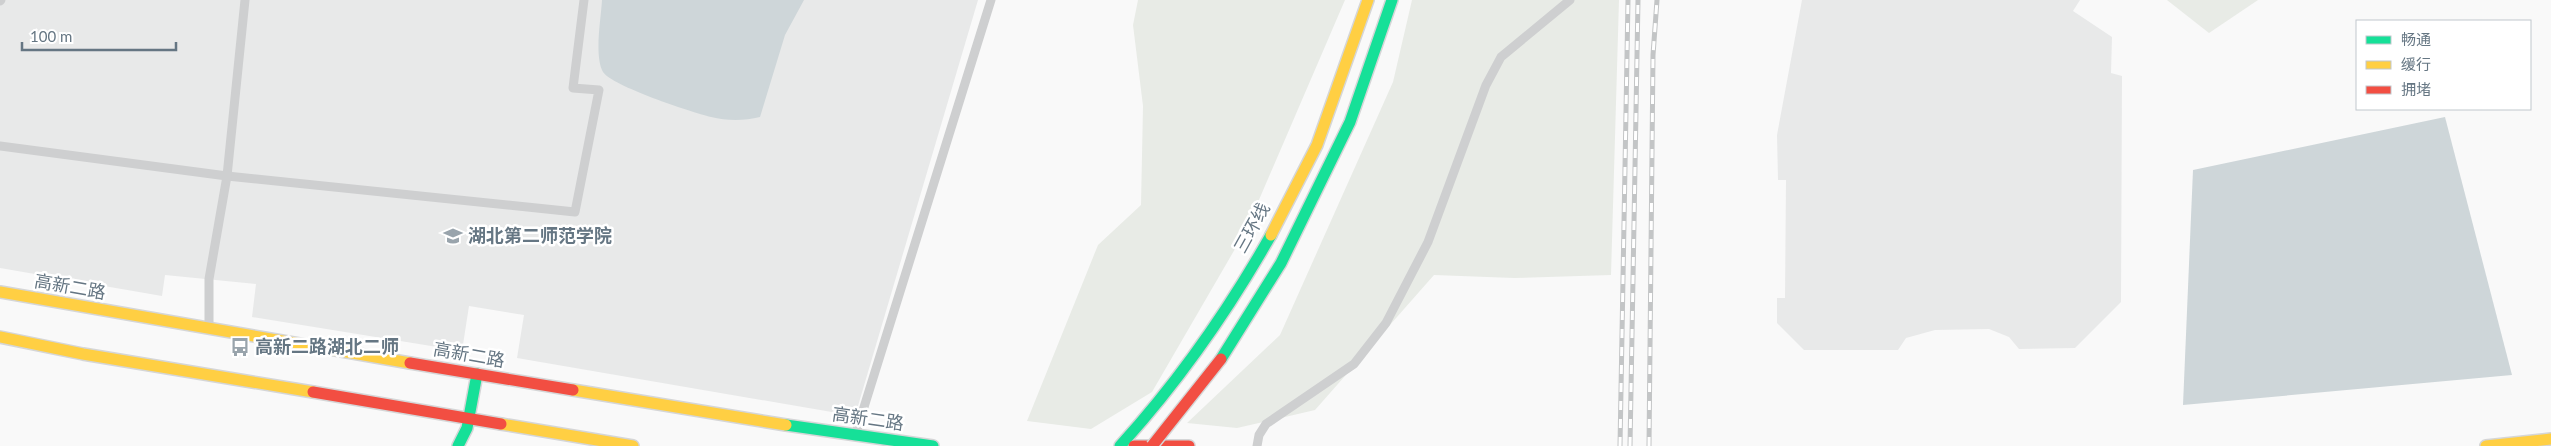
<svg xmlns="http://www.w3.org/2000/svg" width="2551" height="446" font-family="Lato,'Noto Sans SC',sans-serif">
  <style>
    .built { fill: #e8e9e9 }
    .green { fill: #e8ebe6 }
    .water { fill: #ced6d9 }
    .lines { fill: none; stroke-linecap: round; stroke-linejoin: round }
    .fast-casing { stroke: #d5d6d7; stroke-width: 14 }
    .slow-casing { stroke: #d5d6d7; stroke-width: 14 }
    .jam-casing { stroke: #d5d6d7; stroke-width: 14 }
    .street { stroke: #cecfd0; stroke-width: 9 }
    .fast { stroke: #16e098; stroke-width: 11 }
    .slow { stroke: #ffcf43; stroke-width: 11 }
    .jam { stroke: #f24e42; stroke-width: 11 }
    .rail-casing { stroke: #c3c5c6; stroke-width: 5 }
    .rail { stroke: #fff; stroke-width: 3; stroke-dasharray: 9; stroke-linecap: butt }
    .jam-bridge-casing { stroke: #d5d6d6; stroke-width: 14; stroke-linecap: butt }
    .jam-bridge { stroke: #f24e42; stroke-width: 11 }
    .labels { text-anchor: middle; stroke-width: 5; stroke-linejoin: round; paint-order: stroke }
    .street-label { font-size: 18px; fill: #657683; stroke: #fff }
    .poi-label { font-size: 18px; font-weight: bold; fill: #657683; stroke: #fff; text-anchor: start }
  </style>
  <rect width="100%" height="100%" fill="#f9f9f9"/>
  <g class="built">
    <polygon points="0,0 978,0 855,416 517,358 524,315 469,306 462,351 252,317 256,284 165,275 162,296 0,268"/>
    <polygon points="1802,0 2080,0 2073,11 2112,37 2111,73 2122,76 2121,302 2075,348 2019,349 2009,337 1989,329 1935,330 1906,338 1898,350 1804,350 1777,323 1777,298 1785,298 1786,180 1778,180 1777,135"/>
  </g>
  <g class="green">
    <polygon points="1138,0 1345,0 1246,230 1152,392 1091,429 1027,421 1098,245 1141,205 1143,106 1133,25"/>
    <polygon points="1412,0 1619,0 1611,275 1514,278 1434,275 1315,410 1237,428 1187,423 1280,335 1393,82"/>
    <polygon points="2167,0 2258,0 2209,33"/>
  </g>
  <g class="water">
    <path d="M602,0H804L785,35L760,117C744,121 727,121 711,117C691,112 612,86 603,72C594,56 601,19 602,0Z"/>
    <polygon points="2445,117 2512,375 2183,405 2193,170"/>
  </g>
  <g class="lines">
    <g class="fast-casing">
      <g id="fast">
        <polyline points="1221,359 1281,263 1350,122 1392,0"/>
        <polyline points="786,425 933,446"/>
        <polyline points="458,446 467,428 477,374"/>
        <path d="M1120,446C1179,381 1228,311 1271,235"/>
      </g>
    </g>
    <g class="slow-casing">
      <g id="slow">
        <polyline points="1271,235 1317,145 1368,0"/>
        <polyline points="0,292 410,363"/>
        <polyline points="0,337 83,354 313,392"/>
        <polyline points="573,390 786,425"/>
        <polyline points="501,424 633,446"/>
        <polyline points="2486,446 2551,439"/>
      </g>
    </g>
    <g class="jam-casing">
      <g id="jam">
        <polyline points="410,363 573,390"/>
        <polyline points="313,392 501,424"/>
        <polyline points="1134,446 1189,446"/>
      </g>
    </g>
    <g class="street">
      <polyline points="0,1 1,0"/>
      <polyline points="0,146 227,176 575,212 599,90 573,88 584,0"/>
      <polyline points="209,328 209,279 227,176 245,0"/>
      <polyline points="855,436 991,0"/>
      <polyline points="1257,446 1259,435 1266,424 1354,364 1386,323 1428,242 1486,85 1501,57 1570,0"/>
    </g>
    <use href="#fast" class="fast"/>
    <use href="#slow" class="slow"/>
    <use href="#jam" class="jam"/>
    <g class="rail-casing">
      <g id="rail">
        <polyline points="1620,446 1628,0"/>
        <polyline points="1630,446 1638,0"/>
        <polyline points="1649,446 1653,55 1657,0"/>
      </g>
    </g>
    <use href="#rail" class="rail"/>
    <g class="jam-bridge-casing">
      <polyline id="jam-bridge" points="1152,446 1221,359"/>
    </g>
    <use href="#jam-bridge" class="jam-bridge"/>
  </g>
  <defs>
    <g id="university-bare" transform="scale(1.5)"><path d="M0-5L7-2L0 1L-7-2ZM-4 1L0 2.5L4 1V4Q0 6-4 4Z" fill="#99a4ac" stroke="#fff" stroke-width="2.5" paint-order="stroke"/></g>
    <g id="bus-bare" transform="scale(1.5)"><path d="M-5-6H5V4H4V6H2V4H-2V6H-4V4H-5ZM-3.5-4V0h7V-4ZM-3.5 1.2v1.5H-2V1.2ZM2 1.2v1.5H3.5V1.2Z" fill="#99a4ac" stroke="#fff" stroke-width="2.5" paint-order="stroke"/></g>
  </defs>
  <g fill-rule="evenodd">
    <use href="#university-bare" x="453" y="236"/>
    <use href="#bus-bare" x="240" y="347"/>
  </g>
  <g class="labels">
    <g class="street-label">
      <text transform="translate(1252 228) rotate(-61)" y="6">三环线</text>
      <text transform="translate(70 287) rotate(10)" y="6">高新二路</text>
      <text transform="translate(469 355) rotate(10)" y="6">高新二路</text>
      <text transform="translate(868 419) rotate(8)" y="6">高新二路</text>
    </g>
    <g class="poi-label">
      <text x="468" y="242">湖北第二师范学院</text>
      <text x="255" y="353">高新二路湖北二师</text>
    </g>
  </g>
  <rect x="2356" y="20" width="175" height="90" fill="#ffffff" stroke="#c1c8cd"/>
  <rect x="2366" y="36" width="25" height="8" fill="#16e098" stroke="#c1c8cd"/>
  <text x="2401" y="45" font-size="15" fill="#657683">畅通</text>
  <rect x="2366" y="61" width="25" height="8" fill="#ffcf43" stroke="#c1c8cd"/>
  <text x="2401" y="70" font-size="15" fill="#657683">缓行</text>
  <rect x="2366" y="86" width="25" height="8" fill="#f24e42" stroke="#c1c8cd"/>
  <text x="2401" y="95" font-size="15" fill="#657683">拥堵</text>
  <path d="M22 42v8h154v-8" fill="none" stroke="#657683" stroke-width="2.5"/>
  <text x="30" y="42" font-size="15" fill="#657683" stroke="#ffffff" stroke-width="4" paint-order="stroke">100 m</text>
</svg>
